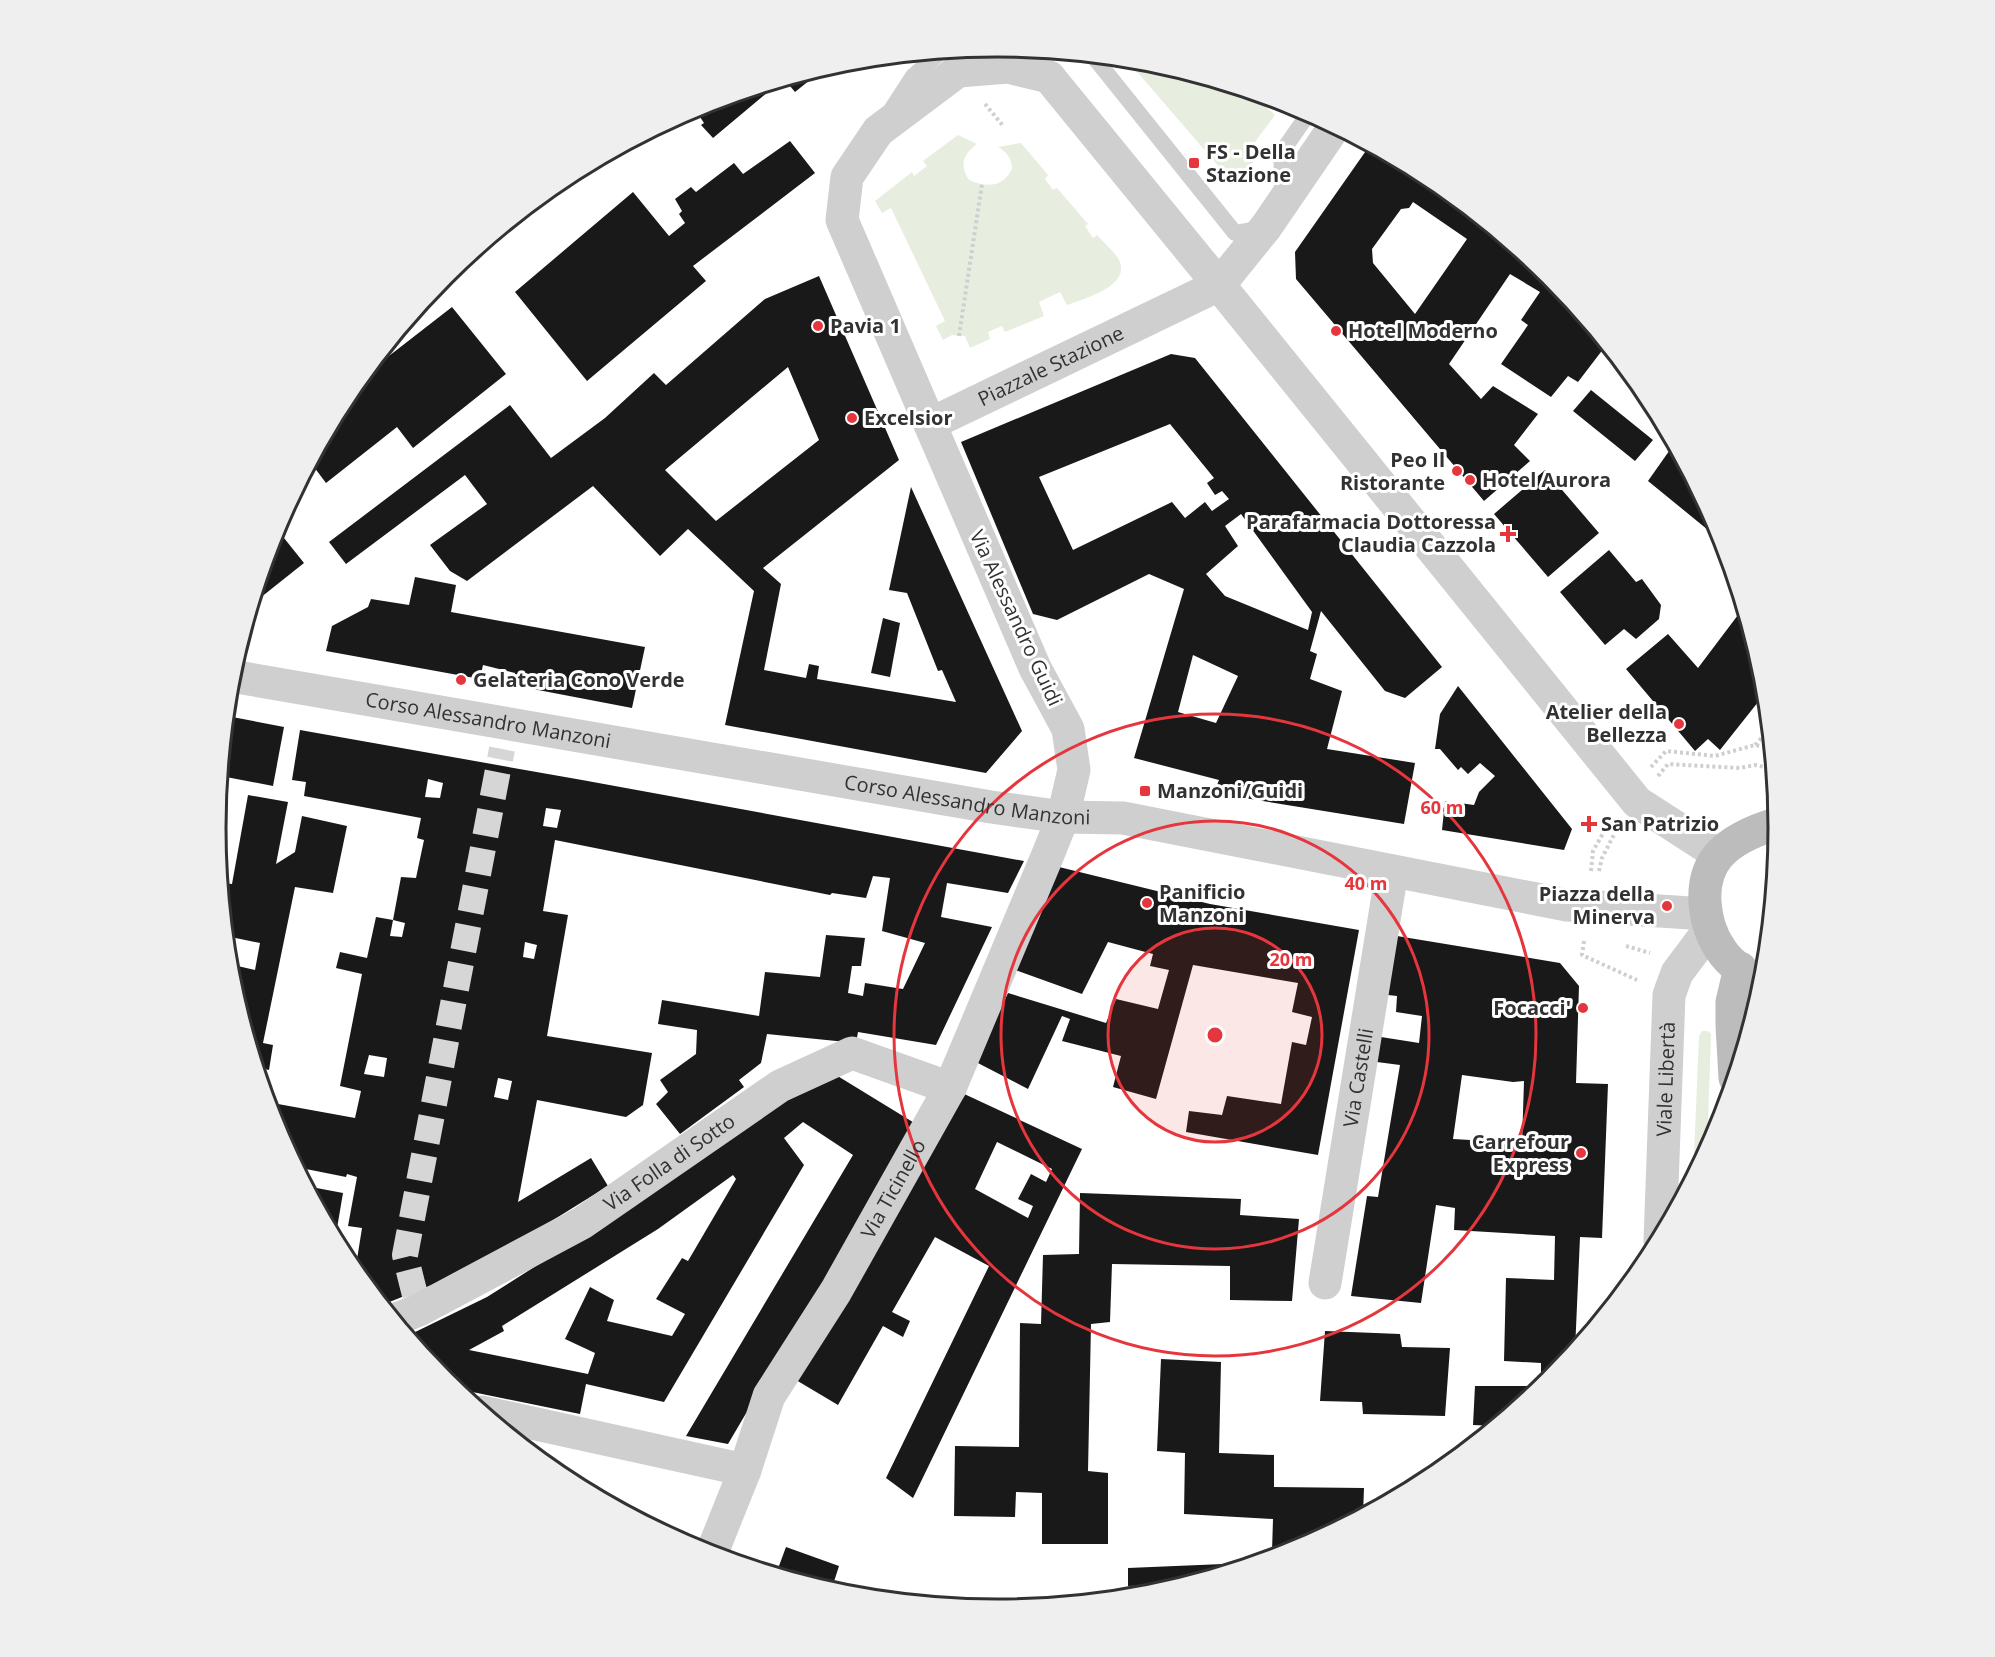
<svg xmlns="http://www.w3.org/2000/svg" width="1995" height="1657" font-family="'Open Sans',sans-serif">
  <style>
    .green { fill: #e7eee0 }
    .building { fill: #191919; fill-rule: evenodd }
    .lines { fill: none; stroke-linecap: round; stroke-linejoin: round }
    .pedestrian-tunnel { stroke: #d6d6d6; stroke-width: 26; stroke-dasharray: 26 13; stroke-linecap: butt }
    .path { stroke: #cfcfcf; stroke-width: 4; stroke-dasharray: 3 3; stroke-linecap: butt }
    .service { stroke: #cfcfcf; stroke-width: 16 }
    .minor { stroke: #cfcfcf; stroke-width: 33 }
    .tertiary { stroke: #cfcfcf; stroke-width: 33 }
    .secondary { stroke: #bcbcbc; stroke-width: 33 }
    .ring { fill: none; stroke: #e6363d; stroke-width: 3 }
    .poi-dot { fill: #e6363d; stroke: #fff; stroke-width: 2 }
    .labels { text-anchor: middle; stroke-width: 6; stroke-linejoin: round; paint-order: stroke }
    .poi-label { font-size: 20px; font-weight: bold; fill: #323232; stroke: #fff; text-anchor: start }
    .street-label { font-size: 20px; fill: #323232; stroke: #fff }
    .rim { fill: none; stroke: #323232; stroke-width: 3 }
    .centre { fill: #e6363d; stroke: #fff; stroke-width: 3 }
    .ring-label { font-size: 18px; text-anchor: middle; font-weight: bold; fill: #e6363d; stroke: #fff; stroke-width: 6; stroke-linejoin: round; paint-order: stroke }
  </style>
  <rect width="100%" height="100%" fill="#fff"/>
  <g class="green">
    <polygon points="1126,59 1150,62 1267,97 1262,104 1275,115 1252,146 1261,155 1233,183"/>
    <path d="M958,135L977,144C963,155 959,164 969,180C987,188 1003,187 1012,169C1012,159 1007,152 998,147L1021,143L1048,175L1045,179L1053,190L1057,188L1088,224L1085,226L1093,238L1097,235C1104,243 1114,251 1119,260C1132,286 1083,299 1067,305L1060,292L1039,302L1044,316L1005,332L1002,326L988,332L990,339L970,348L965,336L952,335L943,340L936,326L945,321L891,208L882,213L875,201L912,172L914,176L927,166L923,161Z"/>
    <polygon points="1702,1031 1708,1031 1711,1034 1707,1151 1693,1178 1699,1036"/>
  </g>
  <g class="building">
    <polygon points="826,67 795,92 785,80"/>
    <polygon points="781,81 713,138 701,125 704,123 694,108"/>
    <polygon points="790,141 815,173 693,266 706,281 587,381 515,292 633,192 669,236 685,223 679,214 682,211 675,199 691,187 696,192 734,163 743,174"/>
    <path d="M1370,145L1432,178L1551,276L1607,344L1578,382L1568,376L1551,397L1501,364L1528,325L1521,320L1540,292L1510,274L1449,364L1481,399L1493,386L1538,414L1514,445L1530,461L1484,501L1296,279L1295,252ZM1413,202L1467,239L1415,314L1373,263L1372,249L1401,209L1409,208Z"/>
    <path d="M819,276L899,460L763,568L781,584L764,670L806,678L809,664L819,666L817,679L956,702L942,670L938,671L907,593L889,590L911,487L1022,731L986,773L725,725L754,591L688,529L660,556L593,486L467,581L450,571L430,545L487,504L465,475L346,564L329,542L510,405L551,458L605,418L654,373L666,385L765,299ZM788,367L819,440L716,521L665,470Z"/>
    <polygon points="452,307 506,374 413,448 397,427 326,483 311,463 347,394 358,380"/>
    <path d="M1171,354L1195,358L1442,667L1405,698L1385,691L1321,611L1310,651L1317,654L1310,679L1342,691L1327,749L1415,763L1404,824L1214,793L1219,780L1134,758L1184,589L1149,574L1057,620L1033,614L961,442ZM1170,424L1214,478L1207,483L1215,495L1222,491L1229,499L1212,511L1205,502L1185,518L1172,502L1073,550L1039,477ZM1241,514L1312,612L1308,630L1225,596L1206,574L1238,546L1225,526ZM1193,655L1238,676L1216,723L1178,712Z"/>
    <polygon points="1591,390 1653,440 1635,461 1573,411"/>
    <polygon points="1674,444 1720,530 1724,543 1648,481"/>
    <polygon points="1545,470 1599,533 1548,577 1494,514"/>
    <polygon points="276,528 304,563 260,598 256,593"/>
    <polygon points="1609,550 1636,582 1642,579 1661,605 1659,619 1636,639 1624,629 1605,645 1560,592"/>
    <polygon points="415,577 456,585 451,612 645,647 632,708 512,685 515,673 483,665 480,679 326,651 332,626 368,607 371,599 409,605"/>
    <polygon points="1744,607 1765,676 1766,692 1720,750 1708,739 1695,751 1626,669 1668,634 1698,668"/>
    <polygon points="883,618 900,623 890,677 871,673"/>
    <polygon points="1458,686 1572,829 1564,850 1442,830 1445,801 1474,805 1479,792 1495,776 1480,763 1468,774 1461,767 1458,770 1440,749 1435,749 1440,714"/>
    <polygon points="227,716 284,727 273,786 221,776"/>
    <path d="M300,730L582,780L1024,861L1008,893L947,883L941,917L992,927L936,1045L858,1032L856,1043L767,1034L761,1063L739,1080L744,1087L680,1134L656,1104L668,1092L660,1080L696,1054L697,1030L658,1024L662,1000L759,1016L765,972L820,977L826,935L865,938L861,966H852L848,993L863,996L865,983L903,989L925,943L882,931L890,878L873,876L866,898L832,893L830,895L555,840L543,911L568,915L547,1036L652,1053L643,1105L626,1117L537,1100L518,1202L591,1158L608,1186L479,1266L382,1305L355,1272L362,1228L348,1226L357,1177L347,1174L346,1177L296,1167L275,1127L267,1102L355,1118L361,1091L340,1086L362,974L336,968L340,952L367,958L376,917L393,920L390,936L402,937L405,923L393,920L401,877L416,878L424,840L417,838L421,818L304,796L306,782L292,780ZM428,779L443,783L440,798L425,797ZM546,808L561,810L557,828L543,826ZM525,942L537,945L534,959L523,957ZM369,1055L387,1058L384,1077L364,1074ZM498,1078L512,1081L508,1100L494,1097Z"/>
    <polygon points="248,795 288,802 276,864 295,852 302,816 347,826 333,893 295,887 263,1043 273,1045 269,1070 257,1067 230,981 229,964 255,970 260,943 226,936 221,883 232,884"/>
    <polygon points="1059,867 1210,904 1359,930 1318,1155 1186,1132 1189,1111 1222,1115 1227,1096 1281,1104 1292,1042 1306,1045 1312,1017 1292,1012 1298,983 1193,965 1156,1099 1113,1087 1121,1056 1062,1041 1070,1019 1062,1016 1028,1089 974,1061 1008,993 1106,1023 1116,999 1158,1009 1169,970 1150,966 1153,954 1108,942 1082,994 1015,970"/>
    <path d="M1397,936L1560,963L1579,986L1576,1083L1608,1084L1602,1238L1580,1237L1575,1351L1550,1382L1496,1426L1473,1425L1475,1386H1541V1363L1504,1361L1506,1278L1554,1280L1555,1236L1454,1230L1455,1208L1436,1205L1421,1303L1351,1296L1367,1196L1378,1197L1400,1065L1377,1062L1381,1037L1419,1043L1422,1016L1396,1012L1397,996L1388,995ZM1462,1075L1513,1082L1524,1081L1522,1143L1453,1139Z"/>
    <path d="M836,1075L916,1124L728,1444L686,1436L853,1155L803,1122L784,1138L804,1165L664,1402L586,1384L580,1414L453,1388L444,1381L407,1336L487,1297L618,1214L778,1105ZM733,1175L736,1179L688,1261L682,1258L656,1299L685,1314L672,1336L607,1321L614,1300L590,1287L565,1339L595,1353L588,1374L469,1350L504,1331L502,1326L658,1229Z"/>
    <path d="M960,1092L1082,1149L913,1498L886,1478L989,1266L935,1237L892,1312L910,1321L903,1337L883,1326L838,1405L796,1380ZM997,1142L1052,1169L1046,1182L1031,1174L1018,1199L1033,1206L1028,1218L975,1189Z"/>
    <polygon points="306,1186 343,1193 335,1240"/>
    <polygon points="1080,1193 1241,1199 1240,1215 1299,1219 1292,1301 1230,1300 1230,1266 1112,1264 1110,1322 1091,1324 1088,1471 1108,1473 1108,1544 1042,1544 1042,1493 1016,1492 1015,1517 954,1516 955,1446 1019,1447 1020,1323 1041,1324 1043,1255 1079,1254"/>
    <polygon points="1325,1331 1400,1334 1402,1347 1450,1348 1445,1416 1363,1414 1362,1402 1320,1401"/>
    <polygon points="1161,1359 1221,1362 1219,1453 1274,1455 1274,1487 1364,1488 1363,1515 1291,1553 1272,1552 1273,1519 1184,1514 1185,1453 1157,1451"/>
    <polygon points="786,1547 839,1566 831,1591 776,1574"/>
    <polygon points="1247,1563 1247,1566 1168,1590 1165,1585 1128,1586 1128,1568"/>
  </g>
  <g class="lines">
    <polyline class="pedestrian-tunnel" points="415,1295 405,1255 502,749"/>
    <g class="path">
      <polyline points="985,104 1004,127"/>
      <polyline points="959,336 982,184"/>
      <polyline points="1755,745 1770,729"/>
      <polyline points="1651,767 1666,751 1715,756 1755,745 1772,748"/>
      <polyline points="1658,776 1668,764 1740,768 1755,765 1774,769"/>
      <polyline points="1591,871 1593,851 1609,823"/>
      <polyline points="1599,871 1602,858 1617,829"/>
      <polyline points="1584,941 1582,955 1637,980"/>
      <polyline points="1626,946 1650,953"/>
    </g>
    <g class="service">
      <polyline points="1093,56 1235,233 1262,228"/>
      <polyline points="891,110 913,76 941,52"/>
      <polyline points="1283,196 1281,153 1309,113"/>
    </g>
    <g class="minor">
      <polyline points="1049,77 1219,285 1637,802 1719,855"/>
      <path id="s1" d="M930,424L1219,285L1266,227L1335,126"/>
      <path id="s2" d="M1660,1241L1669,995L1677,973L1710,929"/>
      <path id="s3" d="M1325,1283L1392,871"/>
      <path id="s4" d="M394,1320L419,1310L582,1223L780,1086L852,1053L950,1088"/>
      <polyline points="482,1412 745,1470"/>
      <path id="s5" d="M711,1555L745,1470L769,1396L836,1291L950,1088L1049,852L1063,817L1074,770L1068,729L1035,668L842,220L847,177L878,131L958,71L1008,67L1049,77"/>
    </g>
    <path class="tertiary" id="s6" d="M231,676L991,807L1063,817L1123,818L1567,905L1706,914"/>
    <g class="secondary">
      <path d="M1764,984C1749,977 1730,964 1721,950C1703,924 1697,880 1719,855C1734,838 1758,829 1779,823"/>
      <polyline points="1735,1078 1732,1025 1732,1002 1740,968"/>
    </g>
  </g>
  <circle cx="1215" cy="1035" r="107" fill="#e6363d" fill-opacity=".12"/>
  <g class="ring">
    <circle cx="1215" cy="1035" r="107"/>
    <circle cx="1215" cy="1035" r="214"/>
    <circle cx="1215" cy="1035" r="321"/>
  </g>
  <g class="poi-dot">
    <rect x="1188" y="157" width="12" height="12" rx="3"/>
    <circle cx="818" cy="326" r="6"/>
    <circle cx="1336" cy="331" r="6"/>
    <circle cx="852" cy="418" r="6"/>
    <circle cx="1457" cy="471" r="6"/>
    <circle cx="1470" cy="480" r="6"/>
    <path d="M1505 525h6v6h6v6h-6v6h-6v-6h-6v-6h6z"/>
    <circle cx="461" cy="680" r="6"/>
    <circle cx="1679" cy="724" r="6"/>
    <rect x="1139" y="785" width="12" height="12" rx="3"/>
    <path d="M1586 815h6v6h6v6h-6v6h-6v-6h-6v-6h6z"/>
    <circle cx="1147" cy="903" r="6"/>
    <circle cx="1667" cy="906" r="6"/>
    <circle cx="1583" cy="1008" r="6"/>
    <circle cx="1581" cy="1153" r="6"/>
  </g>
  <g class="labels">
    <g class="poi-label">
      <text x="1206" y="159">FS - Della<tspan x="1206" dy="23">Stazione</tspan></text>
      <text x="830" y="333">Pavia 1</text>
      <text x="1348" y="338">Hotel Moderno</text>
      <text x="864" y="425">Excelsior</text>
      <text x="1445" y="467" text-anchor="end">Peo Il<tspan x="1445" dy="23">Ristorante</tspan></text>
      <text x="1482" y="487">Hotel Aurora</text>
      <text x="1496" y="529" text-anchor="end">Parafarmacia Dottoressa<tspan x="1496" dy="23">Claudia Cazzola</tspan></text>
      <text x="473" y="687">Gelateria Cono Verde</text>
      <text x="1667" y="719" text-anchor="end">Atelier della<tspan x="1667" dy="23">Bellezza</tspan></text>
      <text x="1157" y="798">Manzoni/Guidi</text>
      <text x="1601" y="831">San Patrizio</text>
      <text x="1159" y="899">Panificio<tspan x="1159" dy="23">Manzoni</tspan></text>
      <text x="1655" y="901" text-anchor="end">Piazza della<tspan x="1655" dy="23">Minerva</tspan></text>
      <text x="1571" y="1015" text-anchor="end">Focacci'</text>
      <text x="1569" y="1149" text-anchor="end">Carrefour<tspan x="1569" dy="23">Express</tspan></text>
    </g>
    <g class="street-label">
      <text dy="7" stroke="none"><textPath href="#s1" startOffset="134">Piazzale Stazione</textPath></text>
      <text transform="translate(1016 618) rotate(65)" y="7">Via Alessandro Guidi</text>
      <text dy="7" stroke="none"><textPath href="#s6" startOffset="261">Corso Alessandro Manzoni</textPath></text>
      <text dy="7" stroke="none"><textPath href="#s6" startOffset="747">Corso Alessandro Manzoni</textPath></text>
      <text dy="7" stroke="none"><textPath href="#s3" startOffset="208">Via Castelli</textPath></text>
      <text dy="7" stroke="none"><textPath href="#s2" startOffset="162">Viale Libertà</textPath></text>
      <text dy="7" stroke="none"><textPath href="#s4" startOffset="318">Via Folla di Sotto</textPath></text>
      <text dy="7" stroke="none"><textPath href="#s5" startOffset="411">Via Ticinello</textPath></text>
    </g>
  </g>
  <path d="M0 0H1995V1657H0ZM226 828a771 771 0 1 1 1542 0a771 771 0 1 1-1542 0Z" fill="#efefef" fill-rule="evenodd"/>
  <path class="rim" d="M226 828a771 771 0 1 1 1542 0a771 771 0 1 1-1542 0Z"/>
  <circle cx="1215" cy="1035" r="9" class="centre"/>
  <g class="ring-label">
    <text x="1442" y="814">60 m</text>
    <text x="1366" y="890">40 m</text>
    <text x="1291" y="966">20 m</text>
  </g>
</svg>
